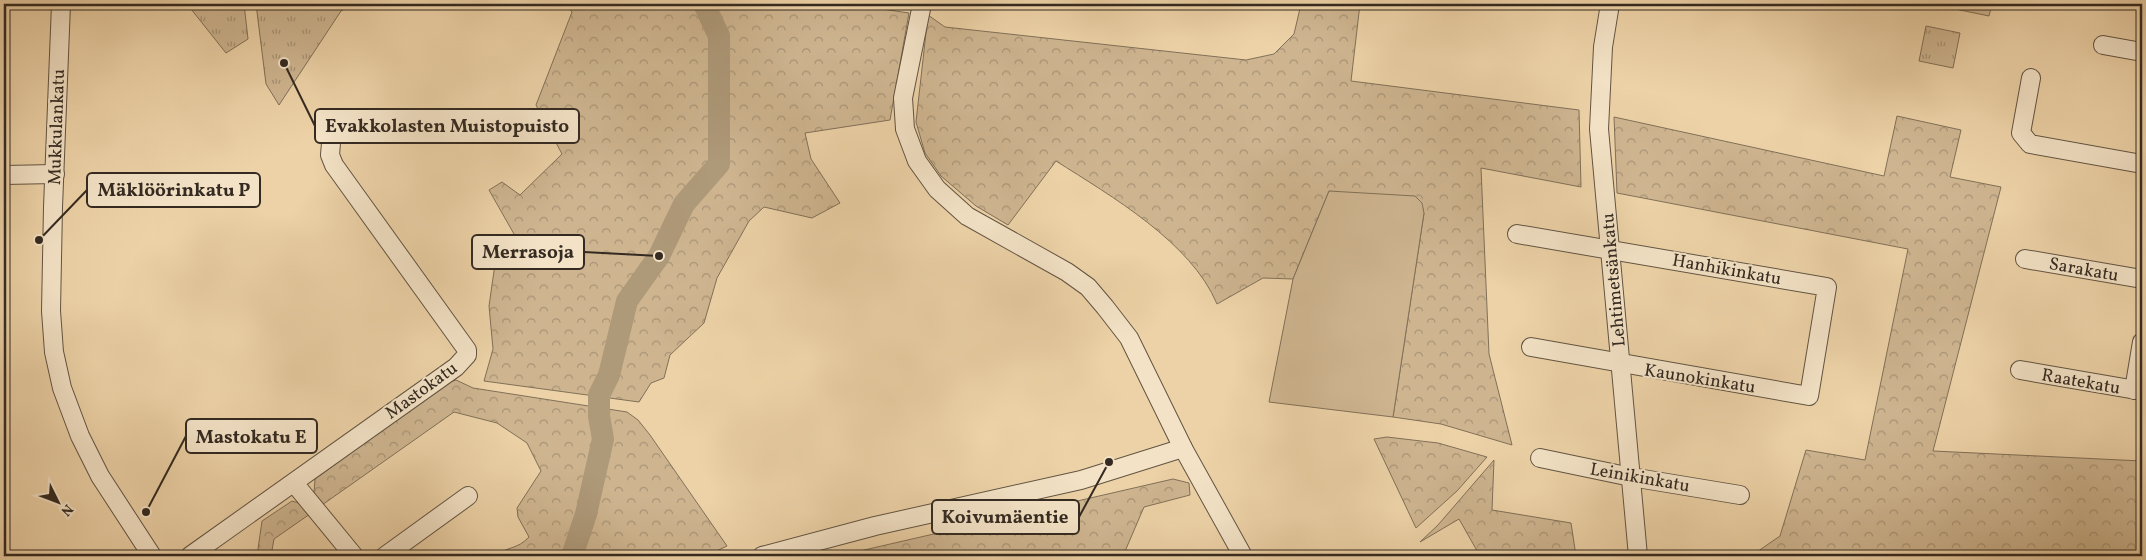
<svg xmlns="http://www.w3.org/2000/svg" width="2146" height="560" font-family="Vollkorn,serif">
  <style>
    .forest { fill: url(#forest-crowns); stroke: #817058 }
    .park { fill: url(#park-tufts); stroke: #817058 }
    .garden { fill: #ceb590; stroke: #817058 }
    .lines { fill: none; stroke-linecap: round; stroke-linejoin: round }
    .river { stroke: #ae9979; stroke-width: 22 }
    .minor-casing { stroke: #625442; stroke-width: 20 }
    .minor { stroke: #f3e2c6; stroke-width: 18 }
    .labels { text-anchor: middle; stroke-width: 4; stroke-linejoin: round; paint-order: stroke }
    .street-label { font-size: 18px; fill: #342a21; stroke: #f3e2c6 }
    .leader { fill: none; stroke: #342a21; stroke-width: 2 }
    .callout-dot { fill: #342a21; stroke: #f3e2c6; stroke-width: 2 }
    .callout { fill: #f3e2c6; stroke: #342a21; stroke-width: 2 }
    .callout-label { font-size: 19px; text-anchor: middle; font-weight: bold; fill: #342a21 }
  </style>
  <defs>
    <pattern id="forest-crowns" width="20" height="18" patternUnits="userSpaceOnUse" patternTransform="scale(1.25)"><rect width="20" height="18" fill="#ceb590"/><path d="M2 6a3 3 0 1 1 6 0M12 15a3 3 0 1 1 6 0" fill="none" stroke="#a89375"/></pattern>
    <pattern id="park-tufts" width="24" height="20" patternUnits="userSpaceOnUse" patternTransform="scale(1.25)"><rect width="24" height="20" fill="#ceb590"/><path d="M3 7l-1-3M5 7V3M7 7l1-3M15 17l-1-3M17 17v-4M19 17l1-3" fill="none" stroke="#a89375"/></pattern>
  </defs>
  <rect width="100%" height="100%" fill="#edd2a7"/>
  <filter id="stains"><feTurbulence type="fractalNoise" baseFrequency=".004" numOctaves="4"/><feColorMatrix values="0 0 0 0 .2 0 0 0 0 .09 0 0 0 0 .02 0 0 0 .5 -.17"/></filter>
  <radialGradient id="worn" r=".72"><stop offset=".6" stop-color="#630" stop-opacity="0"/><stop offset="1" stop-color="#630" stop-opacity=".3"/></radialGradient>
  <g class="forest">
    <polygon points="566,4 848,4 909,13 890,120 805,133 811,159 840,203 812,218 764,207 749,221 717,278 704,323 670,355 664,378 651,383 639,402 484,381 493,349 489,306 495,264 514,234 489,190 502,182 520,195 562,154 536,105 572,12"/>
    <path d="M1301,4H1360L1351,81L1579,110L1581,187L1481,168L1489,354L1512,445L1441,424L1393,417L1424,213L1329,191L1293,279L1263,278L1217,304C1191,242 1111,196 1056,161L1008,225L976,206L941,176L925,153L916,122L928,15L945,27L1246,60L1274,54L1294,34Z"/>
    <polygon points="1931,4 1992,4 1989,16"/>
    <polygon points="1897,116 1961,130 1950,177 2001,187 1933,451 2142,461 2142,556 1751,556 1780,536 1806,450 1865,460 1908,249 1617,193 1614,117 1884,176"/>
    <path d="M456,380L473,388L627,412L638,420L650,435L727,546L706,556H496C507,546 517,550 529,537L518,517L517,508L541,471L527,443L497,423L454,412L322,505L314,493L315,479L447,383Z"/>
    <polygon points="1387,437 1438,443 1487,457 1457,491 1416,528 1374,439"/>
    <polygon points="1494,460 1492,510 1571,523 1576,556 1480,556 1459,519 1420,542 1438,525"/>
    <polygon points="1173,479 1189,483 1190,495 1144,507 1123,556 889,556 887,554 881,556 838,556"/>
    <polygon points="292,501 302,504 310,514 274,539 271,556 257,556 262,521"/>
  </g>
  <g class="park">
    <polygon points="187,4 244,4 248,39 226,53"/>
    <polygon points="256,4 353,4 341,11 279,105 266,84"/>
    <polygon points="1926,26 1960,33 1953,68 1919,61"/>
  </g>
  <polygon class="garden" points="1329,191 1415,196 1422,203 1424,213 1393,417 1269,402 1293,279"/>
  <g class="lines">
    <polyline class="river" points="572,556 586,514 603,439 599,416 599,395 609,375 627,301 659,256 684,204 719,164 719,36 704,4"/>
    <g class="minor-casing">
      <g id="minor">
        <polyline points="61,4 53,207 51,311 54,352 62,388 80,436 100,476 152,556"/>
        <polyline points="922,4 903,98 905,129 917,161 937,189 967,216 1067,272 1088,287 1105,307 1129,338 1183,448 1243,556"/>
        <polyline points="1610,4 1603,47 1599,129 1638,556"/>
        <polyline points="2103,45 2142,52"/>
        <polyline points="2031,78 2021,133 2030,144 2142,164"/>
        <polyline points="4,175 55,174"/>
        <polyline points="1517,234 1827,287 1809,396 1531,347"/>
        <polyline points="2025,259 2142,279"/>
        <polyline points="2020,370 2142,391"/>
        <polyline points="2134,390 2142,342"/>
        <polyline points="1540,458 1631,477 1740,495"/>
        <polyline points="294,483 354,556"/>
        <polyline points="190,556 456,367 467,355 467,350 334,165 330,155 331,143"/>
        <polyline points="385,556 468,496"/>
        <polyline points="762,556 875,526 1081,480 1183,448"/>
      </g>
    </g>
    <use href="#minor" class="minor"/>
  </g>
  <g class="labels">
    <g class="street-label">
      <text transform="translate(56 127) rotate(-88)" y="6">Mukkulankatu</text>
      <text transform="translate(1727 269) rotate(10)" y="6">Hanhikinkatu</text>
      <text transform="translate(2084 269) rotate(10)" y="6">Sarakatu</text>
      <text transform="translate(1613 280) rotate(-95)" y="6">Lehtimetsänkatu</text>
      <text transform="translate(1700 378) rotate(9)" y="6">Kaunokinkatu</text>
      <text transform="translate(2081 381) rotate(10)" y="6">Raatekatu</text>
      <text transform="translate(421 390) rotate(-36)" y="6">Mastokatu</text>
      <text transform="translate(1640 477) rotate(10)" y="6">Leinikinkatu</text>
    </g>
  </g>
  <path class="leader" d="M284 63L315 126M39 240L87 190M659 256L584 252M146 512L186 436M1109 462L1079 517"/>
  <g class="callout-dot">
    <circle cx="284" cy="63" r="5"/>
    <circle cx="39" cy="240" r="5"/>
    <circle cx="659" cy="256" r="5"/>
    <circle cx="146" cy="512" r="5"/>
    <circle cx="1109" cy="462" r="5"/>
  </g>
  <g class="callout">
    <rect x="315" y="109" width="264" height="34" rx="5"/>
    <rect x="87" y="173" width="173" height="34" rx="5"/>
    <rect x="472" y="235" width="112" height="34" rx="5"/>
    <rect x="186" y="419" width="131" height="34" rx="5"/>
    <rect x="932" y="500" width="147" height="34" rx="5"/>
  </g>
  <g class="callout-label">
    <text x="447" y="132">Evakkolasten Muistopuisto</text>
    <text x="174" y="196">Mäklöörinkatu P</text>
    <text x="528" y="258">Merrasoja</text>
    <text x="251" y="443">Mastokatu E</text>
    <text x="1005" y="523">Koivumäentie</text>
  </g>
  <rect width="2146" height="560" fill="none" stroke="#edd2a7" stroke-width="20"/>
  <rect x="5" y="5" width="2136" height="550" fill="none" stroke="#342a21" stroke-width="2.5"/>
  <rect x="10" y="10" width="2126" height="540" fill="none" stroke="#342a21"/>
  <g transform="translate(58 502) rotate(132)" stroke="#f3e2c6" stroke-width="4" paint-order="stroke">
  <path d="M0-4L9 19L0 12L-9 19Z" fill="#342a21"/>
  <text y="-8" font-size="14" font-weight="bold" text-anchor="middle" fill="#342a21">N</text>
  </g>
  <rect width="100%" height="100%" filter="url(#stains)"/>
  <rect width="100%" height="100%" fill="url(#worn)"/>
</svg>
